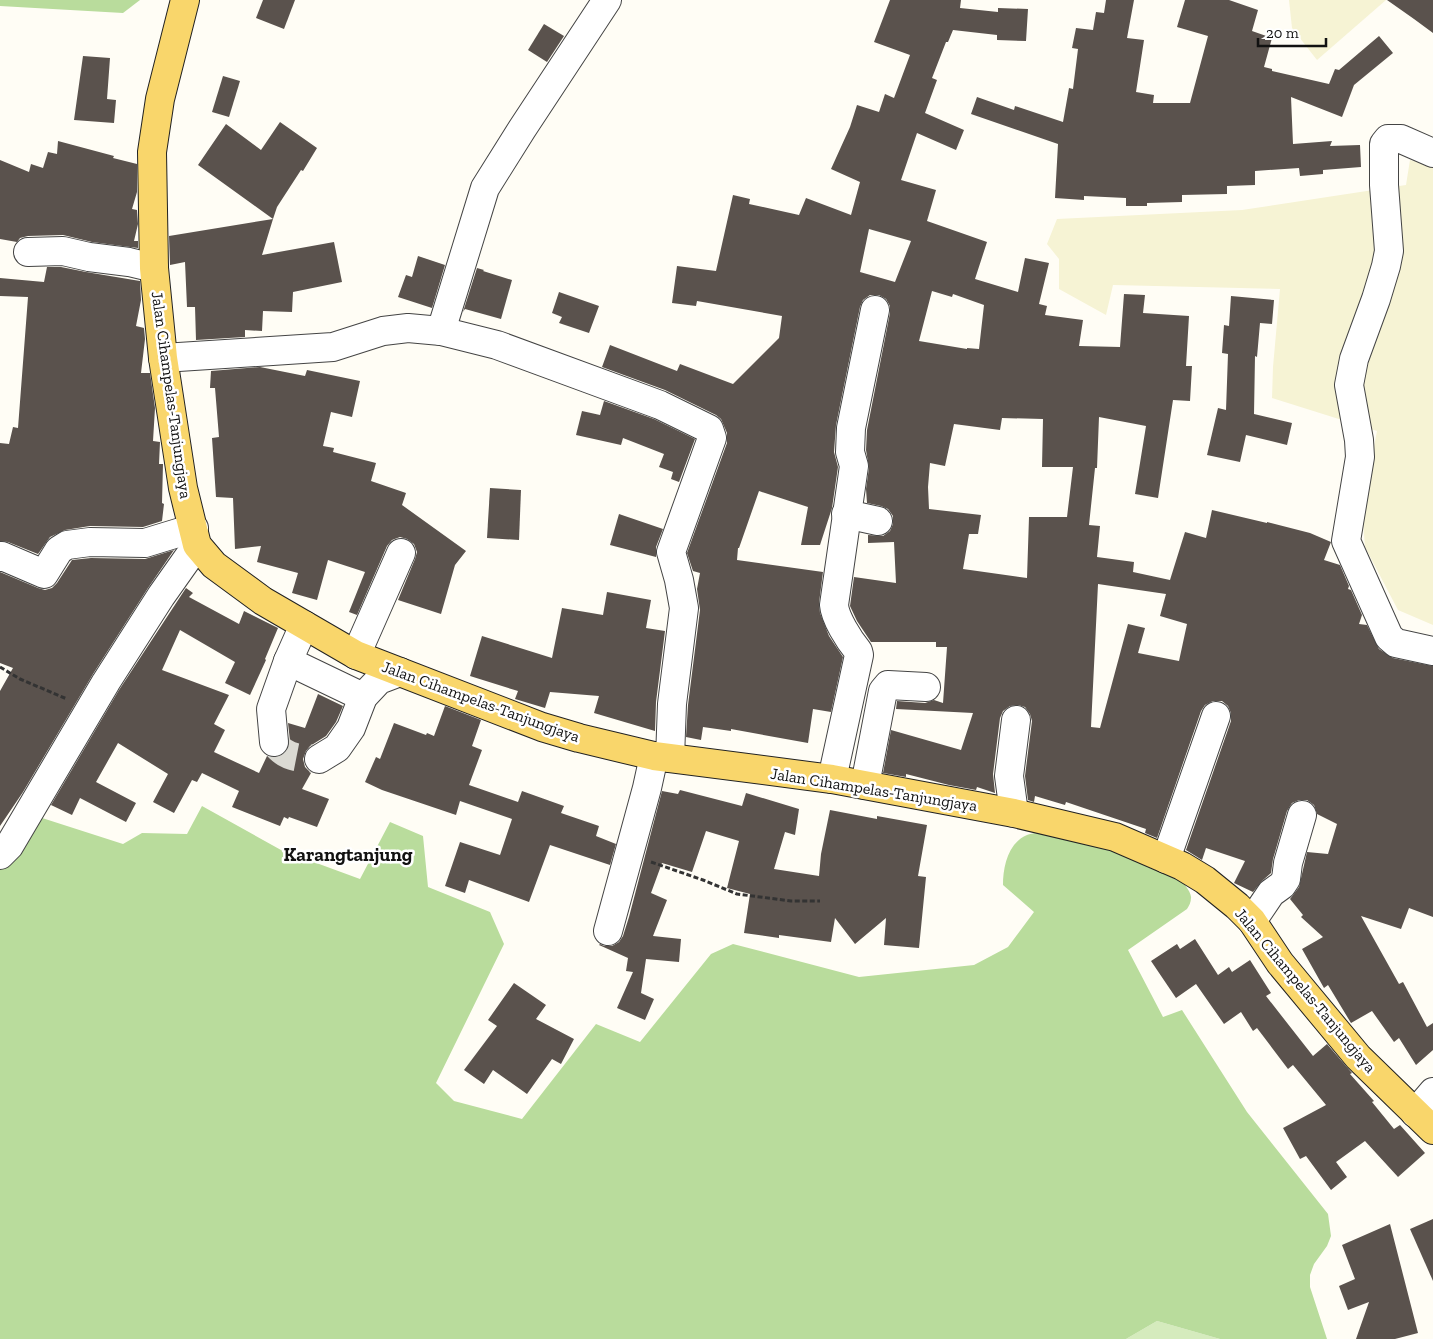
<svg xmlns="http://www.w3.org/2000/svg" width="1433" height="1339" font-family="'Zilla Slab',serif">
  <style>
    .farmland { fill: #f6f3d4 }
    .green { fill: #d5ebbd }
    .forest { fill: #b9dc9c }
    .building { fill: #5a524d; fill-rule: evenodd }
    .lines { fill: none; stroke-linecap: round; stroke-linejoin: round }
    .minor-tunnel { stroke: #dbdad3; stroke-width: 28; stroke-dasharray: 28 14; stroke-linecap: butt }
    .minor-casing { stroke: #444; stroke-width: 30 }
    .major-casing { stroke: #222; stroke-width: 30 }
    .path { stroke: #333; stroke-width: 3; stroke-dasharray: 5 2.5; stroke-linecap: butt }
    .minor { stroke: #fff; stroke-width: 28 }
    .major { stroke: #f9d66b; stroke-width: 28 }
    .labels { text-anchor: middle; stroke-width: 5; stroke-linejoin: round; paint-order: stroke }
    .street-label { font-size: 16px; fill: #111; stroke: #fff }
    .quarter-label { font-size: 19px; font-weight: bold; fill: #111; stroke: #fff }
  </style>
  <rect width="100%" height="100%" fill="#fffdf5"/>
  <g class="farmland">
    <polygon points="1289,0 1386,0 1317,60 1292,28"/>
    <polygon points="1410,160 1433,165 1433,625 1398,610 1365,547 1362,509 1377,431 1272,398 1273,367 1280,289 1113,285 1106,315 1059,289 1059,259 1047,244 1057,219 1242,210 1406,185"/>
  </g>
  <polygon class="green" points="1157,1321 1220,1339 1126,1339"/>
  <g class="forest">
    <polygon points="0,0 140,0 123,13 0,6"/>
    <path d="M202,806L281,850L360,879L390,822L423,836L428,887L490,912L504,944L436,1083L454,1101L522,1119L596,1024L640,1042L711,954L733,944L859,977L974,965L1008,947L1034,912L1003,885C1003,867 1008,843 1027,835C1047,826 1126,856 1149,865C1157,868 1171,870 1177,876C1181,880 1192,892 1191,898C1191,902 1189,906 1187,909L1128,950L1163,1017L1182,1010L1247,1112L1328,1214L1331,1236L1327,1246L1314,1264L1310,1275V1287L1327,1339H1220L1157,1321L1126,1339H0V865L39,817L123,844L142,833L187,834Z"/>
  </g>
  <g class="building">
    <polygon points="263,0 295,0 284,29 256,18"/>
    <path d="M890,0H961L960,8L998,12V8L1028,9L1026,41L997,40V35L953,30L948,42H946L932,78L937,80L925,113L964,130L956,150L917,133L901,180L936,190L927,221L987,242L975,279L1018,292L1025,258L1049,263L1039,304L1047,306L1045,315L1083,320L1079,346L1120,347L1124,294L1145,295L1143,313L1189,316L1186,366H1192L1190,401L1173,400L1158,498L1135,494L1146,426L1099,417L1097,468H1095L1089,525L1100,526L1097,557L1134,562L1133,572L1170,580L1185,532L1206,538L1212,510L1267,523V522L1310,533L1331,542L1324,560L1340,565L1349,586L1348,589L1351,590L1362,615L1359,624L1367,625L1379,649L1393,658L1433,666V917L1409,908L1401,929L1361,916L1399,984L1403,982L1427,1027L1433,1023V1050L1416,1065L1399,1038L1394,1042L1372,1011L1351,1023L1328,985L1324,988L1302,949L1323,937L1301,917L1303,915L1290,899L1299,887L1307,852L1328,854L1337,824L1317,814L1314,805L1307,800H1299L1292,803L1287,811L1273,859L1271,873L1262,881L1253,892L1234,883L1245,861L1206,848L1202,860L1186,850L1231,721V713L1228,706L1222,701H1213L1205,705L1201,711L1157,838L1145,833L1146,829L1066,802L1065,805L1035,796L1034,802L1028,800L1025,776L1032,721L1030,714L1025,707L1018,705L1010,706L1003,711L1000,718L993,774L995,793L977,787L976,790L949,785L906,774V777L883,773L891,730L961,750L973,713L896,709L897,701L925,703L934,700L943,703L947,647H936V642H871L857,621L850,606L854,577L896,583L894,542L868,543V535L883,536L890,531L893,524V516L888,509L881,506L867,503L866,489L869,468L866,450L867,430L890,313V306L886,299L879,295H870L863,300L860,307L836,425L834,452L838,467L832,508L820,545H801L808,507L759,491L739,548H738L737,560L823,572L819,603L820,613L829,636L843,657L831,712L813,709L808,743L731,729V731L703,727L701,740L686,737L688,705L700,610L697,589L700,573L693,571L687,553L727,443V433L721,419L716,415L665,390L602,367L610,345L677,371L680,364L733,384L779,338L782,316L697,301L696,306L672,303L677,266L716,271L733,195L750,199L749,204L799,215L806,198L851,215L860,182L831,169L850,127L857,105L879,112L885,94L894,98L910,55L874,42ZM869,229L911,241L895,282L860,272ZM932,291L952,297L953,294L984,305L979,349L967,348V349L919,341ZM1002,418L1043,419L1042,467H1073L1067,517H1029L1027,578L963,569L969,534H978L981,515L929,509L928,487L930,463L945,466L954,424L1000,430ZM1098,584L1166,594L1160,616L1187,624L1179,661L1138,653L1145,628L1128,624L1100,728L1091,727Z"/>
    <polygon points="1106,0 1134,0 1127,38 1144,40 1136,92 1154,95 1153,103 1190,103 1208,36 1177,27 1185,0 1229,0 1258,10 1252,31 1272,38 1264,67 1272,69 1272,71 1329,84 1335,69 1339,70 1379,36 1393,53 1354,85 1342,117 1291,97 1293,144 1332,141 1330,146 1360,145 1361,167 1323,170 1323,174 1300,176 1299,168 1255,171 1255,185 1227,186 1227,194 1182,195 1182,202 1147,203 1147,206 1126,206 1126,198 1084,196 1084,200 1055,198 1058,144 971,114 977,97 1014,110 1015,106 1063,122 1069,88 1073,89 1078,49 1072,48 1076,28 1093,30 1096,12 1104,13"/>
    <polygon points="1387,0 1433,0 1433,33 1414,19"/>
    <polygon points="544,24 564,36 547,62 528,50"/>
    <polygon points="83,56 110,58 107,99 116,100 114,123 74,120"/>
    <polygon points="223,76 240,81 229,117 212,112"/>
    <polygon points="280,122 317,148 303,171 301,170 277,207 273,219 198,165 226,124 261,150"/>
    <polygon points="58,141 114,156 113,158 137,164 137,192 132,209 137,210 138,224 134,241 138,241 138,248 92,242 63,235 28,236 20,238 17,242 0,239 0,160 29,172 31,164 43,168 48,152 57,154"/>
    <polygon points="273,219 262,255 334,242 342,282 293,292 292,312 263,311 262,331 245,330 245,337 196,340 195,307 187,307 185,262 170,265 169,236"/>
    <polygon points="418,256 445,265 432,308 398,297 406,275 412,277"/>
    <polygon points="47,267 61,267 86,272 140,281 141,300 136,326 144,328 145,339 141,373 150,373 155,408 153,441 160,442 159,464 163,464 162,503 164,504 162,521 143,527 90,526 65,530 50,537 38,554 8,542 0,541 0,443 9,444 13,427 18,428 28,297 0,296 0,278 44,282"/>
    <polygon points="477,268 484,270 483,271 512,280 501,319 465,309 463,312"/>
    <polygon points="559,292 599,306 589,333 559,323 562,317 552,313"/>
    <polygon points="1231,296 1274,300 1272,324 1260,323 1257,357 1255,356 1254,414 1292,423 1287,445 1246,435 1240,462 1207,455 1218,408 1226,410 1228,354 1222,353 1224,325 1229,326"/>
    <polygon points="260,367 305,376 307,370 360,381 352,417 331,412 323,446 334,448 333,452 376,463 371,481 406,493 402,505 466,551 455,565 441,614 398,600 415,559 417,552 414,544 407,539 400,537 392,540 387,546 357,615 349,612 365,572 328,560 317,600 292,593 298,573 257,562 261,546 235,549 233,498 216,497 212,438 219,437 215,388 210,388 211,371"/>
    <polygon points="604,401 654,419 695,439 679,482 671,479 673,472 659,467 664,454 623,438 621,445 576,435 582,411 600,415"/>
    <polygon points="490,488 521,490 519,540 487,538"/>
    <polygon points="619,514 663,529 656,547 656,557 610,545"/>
    <polygon points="174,550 148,588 93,674 23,792 0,826 0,691 13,668 0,663 0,572 38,588 45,590 52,588 57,583 72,560 91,558 145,559"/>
    <polygon points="186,588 193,593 189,597 239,624 244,611 278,628 265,659 266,660 250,695 225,683 235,662 180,630 162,670 229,695 214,724 225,730 214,752 259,773 267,756 276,757 283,755 288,749 290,741 288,723 305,728 318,694 343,706 336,722 326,736 310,746 306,751 303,759 305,767 311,773 302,789 329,799 317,827 289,817 288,819 284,817 280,826 232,807 239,791 202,773 197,782 192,780 174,813 153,802 168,774 118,743 96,782 136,803 126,822 80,798 72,815 51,805 119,690"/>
    <polygon points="607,592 651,600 646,628 665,631 656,702 655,731 594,713 599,696 550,692 545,708 515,699 518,691 470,676 482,636 552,658 562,608 603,615"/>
    <polygon points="445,706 481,720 472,746 482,750 469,785 518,802 522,791 564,806 561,813 599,826 596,836 616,844 610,865 550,845 529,902 469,880 465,893 445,886 460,842 500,855 512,819 460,801 456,815 382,790 365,782 376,757 380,759 394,723 426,735 427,733 434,736"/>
    <polygon points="680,790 742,806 746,793 799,809 795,835 785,832 774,869 819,876 821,854 830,810 877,819 877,816 927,825 918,876 926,877 919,948 884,945 886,918 855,944 835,918 831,942 779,935 779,938 744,933 750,894 727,888 739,841 706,831 692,872 662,863 651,893 667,900 653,936 681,939 679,962 646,959 641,993 654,999 645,1020 617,1008 633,972 626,971 628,958 599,945 600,944 604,946 612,946 619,942 623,936 629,917 662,791 678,794"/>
    <polygon points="1195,939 1218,975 1229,967 1232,972 1250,960 1271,993 1266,996 1313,1056 1327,1044 1352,1073 1350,1074 1374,1101 1372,1102 1394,1129 1400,1125 1425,1153 1398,1177 1365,1141 1336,1162 1347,1177 1331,1190 1306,1156 1300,1159 1283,1128 1326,1105 1293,1065 1288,1069 1257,1028 1253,1031 1241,1012 1224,1024 1196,984 1176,998 1151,961 1177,944 1180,949"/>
    <polygon points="514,983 546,1005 536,1019 574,1039 561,1064 552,1059 527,1094 493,1070 484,1084 464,1070 497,1026 488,1020"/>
    <polygon points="1433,1219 1433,1281 1410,1229"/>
    <polygon points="1390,1224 1418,1333 1395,1339 1356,1339 1369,1302 1348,1310 1339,1286 1355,1279 1342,1245"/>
  </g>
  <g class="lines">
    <path class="minor-tunnel" d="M274,742C285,759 300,758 319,759"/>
    <g class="minor-casing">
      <g id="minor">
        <polyline points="1433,153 1401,139 1388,139 1384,144 1384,185 1389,251 1386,266 1376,299 1354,359 1349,385 1359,440 1360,457 1346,541 1389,637 1396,643 1433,651"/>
        <polyline points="28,252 63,251 89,257 129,262 154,268"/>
        <polyline points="441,331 485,188 522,129 607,0"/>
        <polyline points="163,358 333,347 383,331 408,328 441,331 497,345 660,405 709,429 712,438 671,552 679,580 684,608 672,704 670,758"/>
        <polyline points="846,514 878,521"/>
        <polyline points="0,557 2,556 44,574 59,550 67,545 90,542 145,543 194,528"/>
        <polyline points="356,655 401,553"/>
        <polyline points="288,661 363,697"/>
        <polyline points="274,742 271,709 288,661 304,625"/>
        <polyline points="319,759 337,748 351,728 363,697 379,680 400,672"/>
        <path d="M832,779L859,655L858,651C849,640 835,618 834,605L854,466L850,452L851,428L875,310"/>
        <polyline points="865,785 883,691 888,685 926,687"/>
        <polyline points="1014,813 1009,776 1016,720"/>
        <polyline points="0,855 9,846 106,682 161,596 197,545"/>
        <polyline points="1166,859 1216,716"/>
        <polyline points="1252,921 1271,893 1282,885 1286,879 1288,863 1302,815"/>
        <polyline points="608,931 647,788 654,756"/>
        <polyline points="1415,1113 1433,1092"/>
      </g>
    </g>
    <g class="major-casing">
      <polyline id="major" points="185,0 160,99 152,152 154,268 163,358 183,488 197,545 214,565 263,601 356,655 542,727 579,738 654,756 832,779 1014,813 1115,837 1182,866 1205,880 1237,906 1252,921 1280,963 1358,1057 1433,1130"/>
    </g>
    <g class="path">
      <polyline points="0,667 20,679 67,699"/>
      <polyline points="651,862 703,880 737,894 791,901 820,901"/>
    </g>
    <use href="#minor" class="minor"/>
    <use href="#major" class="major"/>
  </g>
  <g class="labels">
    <g class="street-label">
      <text transform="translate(172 395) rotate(82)" y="6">Jalan Cihampelas-Tanjungjaya</text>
      <text transform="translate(481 701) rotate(20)" y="6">Jalan Cihampelas-Tanjungjaya</text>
      <text transform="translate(874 789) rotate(9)" y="6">Jalan Cihampelas-Tanjungjaya</text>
      <text transform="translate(1306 990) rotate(50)" y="6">Jalan Cihampelas-Tanjungjaya</text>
    </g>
    <g class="quarter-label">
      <text x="348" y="861">Karangtanjung</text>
    </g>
  </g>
  <path d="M1258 38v8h68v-8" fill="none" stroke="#111111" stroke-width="2.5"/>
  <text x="1266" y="38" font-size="15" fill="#111111" stroke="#ffffff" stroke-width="4" paint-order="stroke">20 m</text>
</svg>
